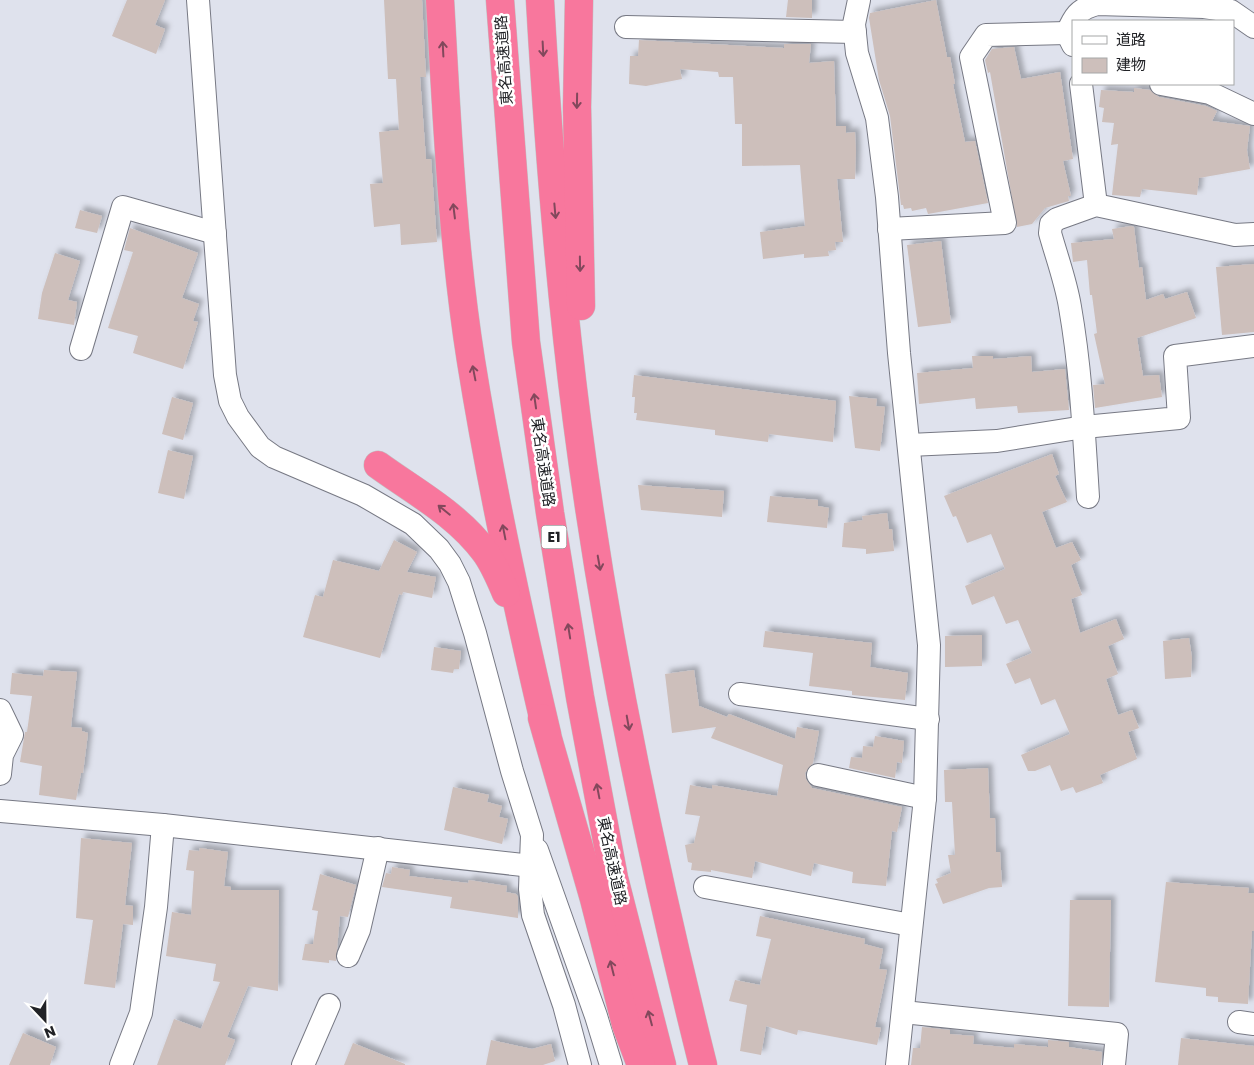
<svg xmlns="http://www.w3.org/2000/svg" width="1254" height="1065" font-family="Poppins,'Noto Sans JP',sans-serif">
  <style>
    .building { fill: #cdbfbb; filter: url(#shadow) }
    .lines { fill: none; stroke-linecap: round; stroke-linejoin: round }
    .minor-casing { stroke: #777984; stroke-width: 24 }
    .highway-casing { stroke: #c1c1c2; stroke-width: 29 }
    .minor { stroke: #fff; stroke-width: 22 }
    .highway { stroke: #f8779d; stroke-width: 28 }
    .oneway { stroke: #82485c }
    .labels { text-anchor: middle; stroke-width: 5; stroke-linejoin: round; paint-order: stroke }
    .shield { fill: #fff; stroke: #646467; stroke-width: 1 }
    .shield-label { font-size: 14px; font-weight: bold; fill: #212226 }
    .street-label { font-size: 15px; fill: #212226; stroke: #fff }
  </style>
  <defs>
    <filter id="shadow"><feDropShadow dx="4.5" dy="-4.5" stdDeviation="2.5" flood-color="#0004"/></filter>
  </defs>
  <rect width="100%" height="100%" fill="#dfe2ed"/>
  <g class="building">
    <polygon points="127,0 165,0 155,25 165,29 156,54 112,36"/>
    <polygon points="384,0 422,0 426,77 420,77 426,159 431,159 437,242 401,245 400,224 374,227 370,184 383,183 379,132 399,130 396,79 388,79"/>
    <polygon points="788,0 812,0 812,18 786,17"/>
    <polygon points="936,0 947,57 950,57 955,84 953,84 965,142 975,141 988,203 928,214 926,208 912,211 911,208 904,209 903,205 901,205 890,116 879,80 869,18 870,13"/>
    <polygon points="639,40 784,48 784,44 811,44 809,63 834,61 836,126 846,126 846,133 855,132 856,151 855,179 837,179 843,242 835,242 836,250 828,251 829,256 804,258 804,254 763,259 760,232 805,226 800,165 742,166 742,124 735,124 733,77 719,77 718,72 680,69 682,79 646,86 629,84 630,56 638,56"/>
    <polygon points="1014,47 1021,79 1060,72 1073,159 1063,161 1071,196 1068,196 1069,201 1045,208 1032,224 1017,227 990,72 988,73 985,60 992,49"/>
    <polygon points="1134,88 1150,90 1159,97 1206,106 1217,111 1212,121 1250,126 1247,150 1250,169 1199,178 1197,195 1142,189 1140,197 1112,195 1118,144 1111,145 1114,123 1102,122 1104,108 1099,107 1101,90 1134,92"/>
    <polygon points="80,210 102,216 97,233 75,228"/>
    <polygon points="1131,226 1134,227 1139,268 1142,267 1146,300 1163,294 1165,299 1187,292 1196,318 1137,338 1143,376 1159,375 1162,397 1095,408 1093,385 1105,384 1094,334 1097,333 1092,295 1090,295 1087,260 1073,262 1071,243 1114,239 1112,229"/>
    <polygon points="130,228 198,253 182,298 199,304 193,321 198,322 183,369 133,353 138,336 108,328 133,252 124,250"/>
    <polygon points="941,241 951,323 918,327 907,245"/>
    <polygon points="55,253 80,261 68,300 77,302 74,325 38,319 42,293"/>
    <polygon points="1254,264 1254,332 1222,335 1216,267"/>
    <polygon points="972,356 993,356 993,359 1031,356 1032,372 1065,369 1069,410 1018,413 1017,406 976,409 975,398 919,404 917,373 973,368"/>
    <polygon points="634,375 836,401 833,442 769,434 768,442 715,435 715,430 636,420 637,413 634,413 635,397 632,397"/>
    <polygon points="849,396 877,399 876,406 885,407 880,451 855,448"/>
    <polygon points="172,397 193,403 183,440 162,434"/>
    <polygon points="168,450 193,456 184,499 158,493"/>
    <polygon points="1052,454 1059,474 1055,476 1067,502 1042,512 1056,548 1072,542 1081,560 1071,565 1082,595 1071,599 1080,633 1116,619 1124,639 1108,646 1118,674 1106,679 1118,715 1132,710 1139,728 1128,732 1137,759 1100,775 1103,783 1076,793 1073,787 1061,791 1050,765 1035,771 1028,771 1021,755 1070,734 1055,699 1041,705 1030,678 1015,684 1006,664 1032,653 1018,620 1006,624 994,596 972,605 965,586 1005,569 991,534 967,543 956,516 953,517 944,496"/>
    <polygon points="638,485 724,491 722,517 641,510"/>
    <polygon points="770,496 818,500 818,506 829,508 827,528 767,522"/>
    <polygon points="887,513 889,529 892,529 894,551 866,554 866,549 842,547 844,523 863,520 862,516"/>
    <polygon points="394,540 417,552 407,572 436,577 432,598 403,592 402,595 399,594 380,658 303,637 315,595 323,597 333,560 379,571"/>
    <polygon points="765,631 872,643 870,667 908,673 905,700 852,695 852,691 809,686 813,653 763,647"/>
    <polygon points="982,635 982,666 945,667 945,636"/>
    <polygon points="1189,638 1192,658 1191,677 1165,679 1163,641"/>
    <polygon points="434,647 461,651 459,669 454,669 453,673 431,670"/>
    <polygon points="44,670 77,672 71,727 82,728 82,731 88,733 83,773 81,773 76,800 39,795 42,766 20,762 25,732 27,732 32,696 10,694 12,673 43,676"/>
    <polygon points="694,670 699,706 727,717 729,714 795,739 797,727 819,731 813,763 805,773 806,779 812,788 902,807 897,832 892,831 886,886 852,883 853,872 814,863 811,876 755,861 752,878 711,870 711,872 691,870 692,863 688,862 685,845 694,843 700,816 685,814 690,785 712,789 712,785 777,796 783,765 711,738 716,727 672,733 665,674"/>
    <polygon points="875,736 904,741 902,763 897,762 895,778 849,768 851,757 862,758 863,746 873,747"/>
    <polygon points="988,768 990,818 995,818 996,852 1000,852 1002,887 989,888 943,904 935,884 938,883 936,879 951,873 948,855 955,855 952,802 945,802 944,770"/>
    <polygon points="453,787 489,795 487,802 502,806 499,817 508,819 502,844 444,830"/>
    <polygon points="81,838 132,843 125,905 133,906 133,925 123,924 115,988 84,984 93,920 76,918"/>
    <polygon points="200,848 228,852 224,886 231,887 231,890 279,890 278,991 248,986 227,1037 235,1040 225,1065 157,1065 174,1019 201,1029 220,982 213,981 216,964 166,956 172,912 191,915 194,871 186,870 189,850 199,851"/>
    <polygon points="392,867 410,870 409,876 468,883 469,880 507,886 506,892 516,894 518,897 518,918 450,908 452,897 382,887 386,873 391,874"/>
    <polygon points="320,874 356,885 348,917 340,916 336,961 329,960 329,963 302,960 305,944 313,944 318,911 312,910"/>
    <polygon points="1166,882 1249,888 1248,893 1254,893 1254,931 1252,931 1248,1004 1218,1002 1218,997 1206,996 1206,988 1155,982"/>
    <polygon points="1070,900 1111,900 1109,1007 1068,1006"/>
    <polygon points="760,916 865,939 864,944 883,949 879,969 887,970 875,1027 881,1028 877,1045 798,1030 797,1035 766,1026 761,1055 740,1051 747,1005 729,1001 735,980 760,985 771,939 756,936"/>
    <polygon points="922,1027 950,1030 950,1034 974,1036 973,1044 1014,1048 1014,1044 1048,1047 1048,1040 1069,1042 1069,1047 1102,1052 1101,1065 911,1065 913,1048 920,1048"/>
    <polygon points="23,1033 56,1047 50,1065 9,1065"/>
    <polygon points="1181,1038 1254,1046 1254,1065 1178,1065"/>
    <polygon points="491,1040 532,1049 551,1044 555,1061 543,1065 486,1065"/>
    <polygon points="353,1043 405,1064 405,1065 344,1065"/>
  </g>
  <g class="lines">
    <g class="minor-casing">
      <g id="minor">
        <polyline points="198,0 225,375 230,401 238,417 260,447 274,457 363,495 413,524 439,549 450,564 459,582 475,633 512,771 532,835 530,889 533,915 564,1005 580,1065"/>
        <polyline points="859,0 854,24 857,53 877,118 887,197 899,353 929,645 925,798 897,1065"/>
        <polyline points="626,27 855,32"/>
        <path d="M1073,45L1067,33C1074,17 1078,9 1097,4L1204,7L1231,11L1254,27"/>
        <polyline points="1081,84 1096,205"/>
        <polyline points="1161,84 1210,93 1254,114"/>
        <polyline points="889,229 1005,223 971,57 986,35 1067,33"/>
        <polyline points="81,349 123,207 215,233"/>
        <polyline points="909,445 997,441 1084,427 1179,418 1175,356 1254,346"/>
        <path d="M1088,497C1084,434 1081,370 1070,307C1066,282 1057,258 1050,233L1051,224L1057,219L1096,205L1235,235L1254,234"/>
        <polyline points="740,694 928,719"/>
        <polyline points="0,710 12,735 2,755 0,774"/>
        <polyline points="818,775 925,798"/>
        <polyline points="0,811 163,825 532,866"/>
        <polyline points="537,850 596,1016 611,1065"/>
        <polyline points="705,887 911,925"/>
        <polyline points="348,956 359,930 378,848"/>
        <polyline points="903,1012 1117,1034 1114,1065"/>
        <polyline points="1239,1022 1254,1024"/>
        <polyline points="121,1065 141,1013 156,907 163,825"/>
        <polyline points="303,1065 329,1005"/>
      </g>
    </g>
    <g class="highway-casing">
      <g id="highway">
        <path d="M440,0C447,121 452,241 471,361C491,486 518,611 547,734"/>
        <polyline points="500,0 526,342 550,513 580,697 614,878 662,1065"/>
        <path d="M540,0C548,141 559,281 577,421C605,638 650,853 703,1065"/>
        <polyline points="579,0 577,107 581,306"/>
        <path d="M378,465C415,492 457,514 485,552C494,564 500,579 506,593"/>
        <polyline points="542,718 594,899 626,1025 641,1065"/>
      </g>
    </g>
    <use href="#minor" class="minor"/>
    <use href="#highway" class="highway"/>
  </g>
  <defs><path id="oneway-shaft" d="M-6 0H5M1.5-3L5.5 0L1.5 3" fill="none" stroke-width="1.6" stroke-linecap="round" stroke-linejoin="round" transform="scale(1.25)"/></defs>
  <g class="oneway">
    <use href="#oneway-shaft" transform="translate(443 49) rotate(-93)"/>
    <use href="#oneway-shaft" transform="translate(543 49) rotate(87)"/>
    <use href="#oneway-shaft" transform="translate(577 101) rotate(91)"/>
    <use href="#oneway-shaft" transform="translate(454 211) rotate(-97)"/>
    <use href="#oneway-shaft" transform="translate(555 211) rotate(85)"/>
    <use href="#oneway-shaft" transform="translate(580 264) rotate(89)"/>
    <use href="#oneway-shaft" transform="translate(474 373) rotate(-101)"/>
    <use href="#oneway-shaft" transform="translate(535 401) rotate(-98)"/>
    <use href="#oneway-shaft" transform="translate(444 510) rotate(-141)"/>
    <use href="#oneway-shaft" transform="translate(504 532) rotate(-101)"/>
    <use href="#oneway-shaft" transform="translate(599 563) rotate(80)"/>
    <use href="#oneway-shaft" transform="translate(569 631) rotate(-99)"/>
    <use href="#oneway-shaft" transform="translate(628 723) rotate(80)"/>
    <use href="#oneway-shaft" transform="translate(598 791) rotate(-101)"/>
    <use href="#oneway-shaft" transform="translate(612 968) rotate(-104)"/>
    <use href="#oneway-shaft" transform="translate(650 1018) rotate(-105)"/>
  </g>
  <g class="labels">
    <rect class="shield" x="541.5" y="525.5" width="25" height="23" rx="4"/>
    <g class="shield-label">
      <text x="554" y="542">E1</text>
    </g>
    <g class="street-label">
      <text transform="translate(504 60) rotate(-94)" y="5">東名高速道路</text>
      <text transform="translate(543 462) rotate(82)" y="5">東名高速道路</text>
      <text transform="translate(612 861) rotate(78)" y="5">東名高速道路</text>
    </g>
  </g>
  <rect x="1072" y="20" width="162" height="65" fill="#ffffff" stroke="#a6a7a8"/>
  <rect x="1082" y="36" width="25" height="8" fill="#ffffff" stroke="#a6a7a8"/>
  <text x="1116" y="45" font-size="15" fill="#212226">道路</text>
  <rect x="1082" y="58" width="25" height="15" fill="#cdbfbb" stroke="#a6a7a8"/>
  <text x="1116" y="70" font-size="15" fill="#212226">建物</text>
  <g transform="translate(45 1020) rotate(158)" stroke="#ffffff" stroke-width="4" paint-order="stroke">
  <path d="M0-4L9 19L0 12L-9 19Z" fill="#212226"/>
  <text y="-8" font-size="14" font-weight="bold" text-anchor="middle" fill="#212226">N</text>
  </g>
</svg>
